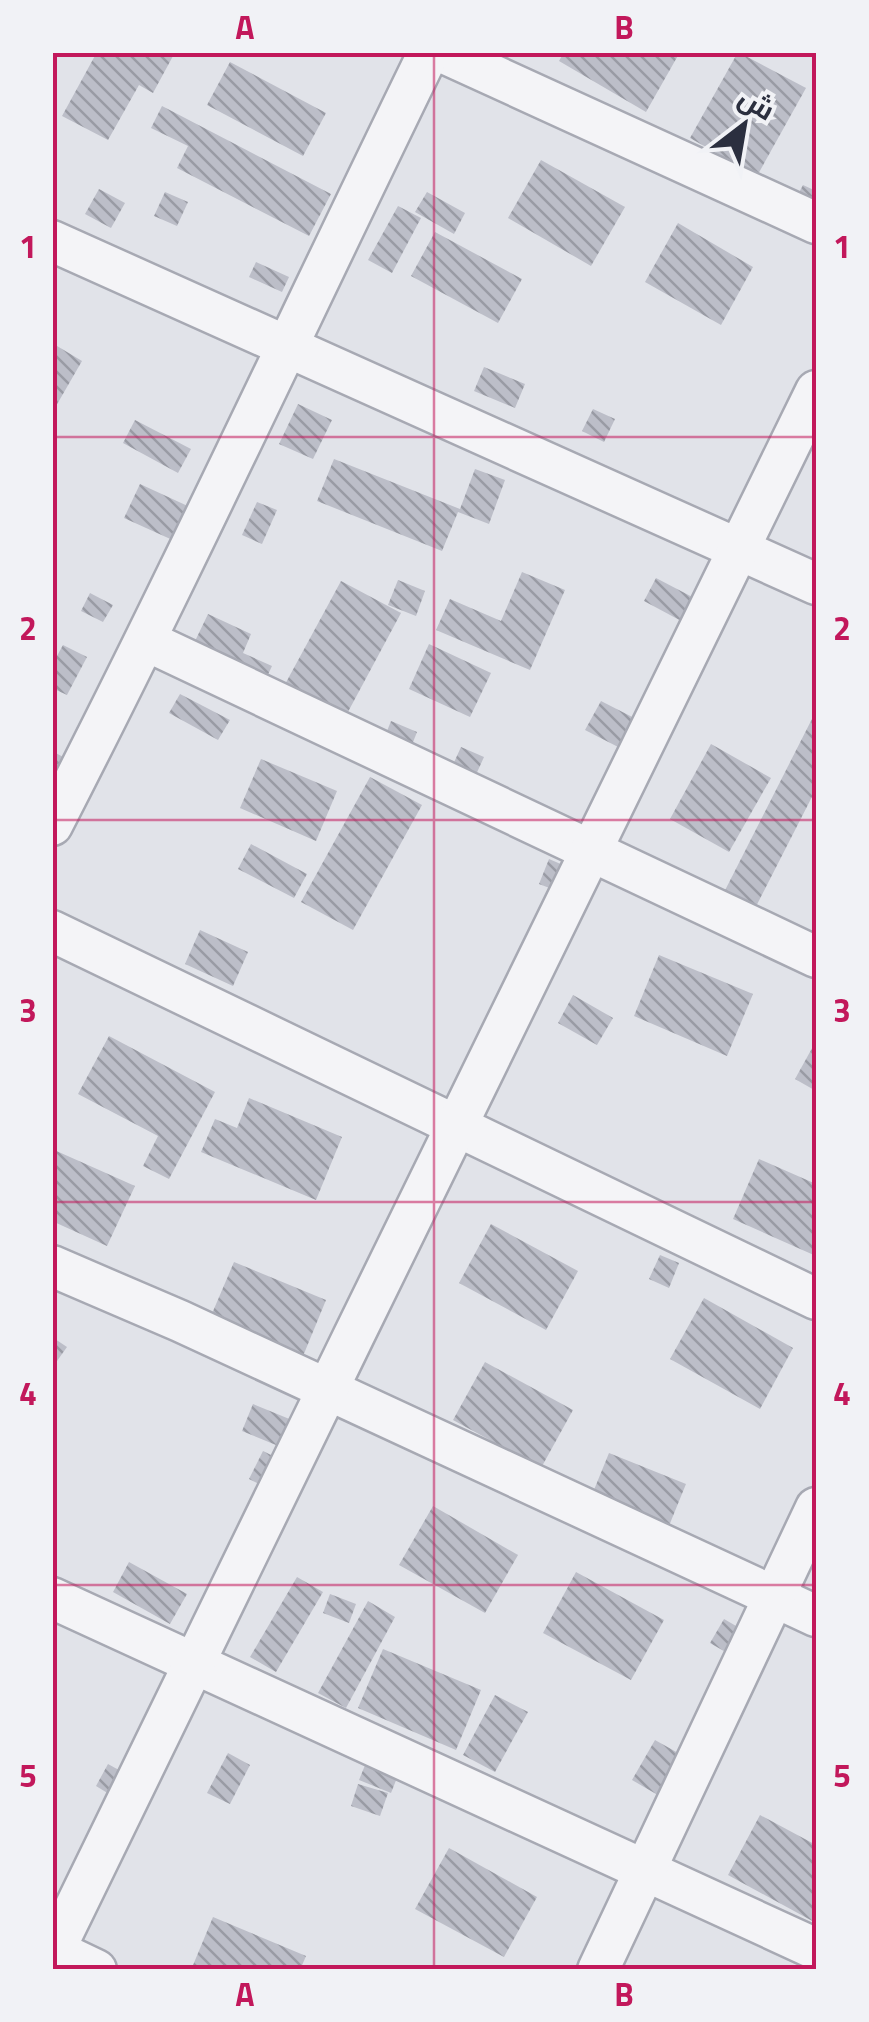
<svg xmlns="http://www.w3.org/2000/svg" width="869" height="2022" font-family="'Titillium Web',Cairo,sans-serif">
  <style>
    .building { fill: url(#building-back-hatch) }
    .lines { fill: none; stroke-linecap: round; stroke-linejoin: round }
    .street-casing { stroke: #a7a9b3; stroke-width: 45 }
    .street { stroke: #f4f4f7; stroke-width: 40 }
    .grid { fill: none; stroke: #c2185b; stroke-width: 2.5; stroke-opacity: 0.55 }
    .neatline { fill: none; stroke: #c2185b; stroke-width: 4 }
    .grid-label { font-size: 32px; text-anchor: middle; font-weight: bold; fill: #c2185b }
  </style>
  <defs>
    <pattern id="building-back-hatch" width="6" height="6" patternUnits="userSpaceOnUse" patternTransform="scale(2.5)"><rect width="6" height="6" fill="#bcbec8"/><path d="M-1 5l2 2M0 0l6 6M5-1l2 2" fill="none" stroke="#999ba4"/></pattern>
  </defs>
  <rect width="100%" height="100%" fill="#e1e3e9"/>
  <g class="building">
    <polygon points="97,52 166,52 173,56 153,93 139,85 108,140 62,116"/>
    <polygon points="564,52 680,52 646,112 559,61"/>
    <polygon points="738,52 806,88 757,176 690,138"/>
    <polygon points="230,62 326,113 303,156 207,105"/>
    <polygon points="162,106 331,194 309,236 177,168 188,146 151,128"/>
    <polygon points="541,160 625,207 591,266 508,218"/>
    <polygon points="803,185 816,191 816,218 792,206"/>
    <polygon points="99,189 125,203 111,228 85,214"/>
    <polygon points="165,192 188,202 177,226 154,216"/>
    <polygon points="427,192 465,213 454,234 415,212"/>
    <polygon points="398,206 421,218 392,273 368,260"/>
    <polygon points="678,223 753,267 721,325 645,282"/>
    <polygon points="435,232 522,279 498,323 411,276"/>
    <polygon points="256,262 289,277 282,292 249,277"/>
    <polygon points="52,343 82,361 52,413"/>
    <polygon points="484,367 525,384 515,408 474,391"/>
    <polygon points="298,404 332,420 313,459 279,444"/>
    <polygon points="593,409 615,419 604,442 582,431"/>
    <polygon points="135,420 191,449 178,473 123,443"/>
    <polygon points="334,459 460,509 475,469 505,480 489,524 458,512 442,551 317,501"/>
    <polygon points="140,484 192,508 177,542 124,518"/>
    <polygon points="257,502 277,510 262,544 242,535"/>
    <polygon points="522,572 565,590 530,670 436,630 450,599 501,621"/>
    <polygon points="656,578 698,600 685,623 644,601"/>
    <polygon points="398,580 425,591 416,616 388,605"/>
    <polygon points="341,581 401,613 334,738 283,688"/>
    <polygon points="90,593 113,605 103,622 81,611"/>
    <polygon points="208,614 251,634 243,653 272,666 258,696 185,662"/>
    <polygon points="429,644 491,673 470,717 409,689"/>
    <polygon points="63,645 87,657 67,695 52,688 52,665"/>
    <polygon points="180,694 230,720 218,740 169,713"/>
    <polygon points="601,701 640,721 624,750 585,730"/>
    <polygon points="816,711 816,789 744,930 713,914"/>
    <polygon points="391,721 417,732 408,755 382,744"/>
    <polygon points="711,744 771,778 729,852 670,819"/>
    <polygon points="461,747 484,757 469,790 446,780"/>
    <polygon points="52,751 65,758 52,781"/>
    <polygon points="261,759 337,791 316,841 240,808"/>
    <polygon points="370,777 422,805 353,930 301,902"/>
    <polygon points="251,844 307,874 294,898 238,869"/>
    <polygon points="549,859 570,868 560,892 539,884"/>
    <polygon points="200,930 248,952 233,986 185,964"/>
    <polygon points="659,955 753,994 727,1056 634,1016"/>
    <polygon points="573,995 613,1018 597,1045 558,1023"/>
    <polygon points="109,1036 215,1092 169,1179 143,1166 158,1136 78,1094"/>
    <polygon points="816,1041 816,1091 795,1079"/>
    <polygon points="249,1098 342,1137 316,1200 201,1152 215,1119 237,1128"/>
    <polygon points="52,1149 135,1186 107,1246 52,1221"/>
    <polygon points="759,1159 816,1184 816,1256 733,1219"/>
    <polygon points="491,1224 578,1271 546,1330 459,1283"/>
    <polygon points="660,1255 679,1263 669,1288 649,1279"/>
    <polygon points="234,1262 326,1300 301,1361 208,1323"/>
    <polygon points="704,1298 793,1348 760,1409 670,1359"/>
    <polygon points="52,1337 67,1347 52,1368"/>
    <polygon points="485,1362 573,1410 541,1468 453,1420"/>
    <polygon points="253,1404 304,1425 293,1452 242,1431"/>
    <polygon points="263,1451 279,1459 265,1487 249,1479"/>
    <polygon points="609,1453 686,1484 662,1543 585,1512"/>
    <polygon points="433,1506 518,1555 485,1613 399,1565"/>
    <polygon points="129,1562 187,1594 170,1624 113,1592"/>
    <polygon points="576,1572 664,1620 631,1680 543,1633"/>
    <polygon points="297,1577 323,1592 276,1672 250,1657"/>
    <polygon points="330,1594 356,1604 349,1623 323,1613"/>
    <polygon points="368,1601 395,1617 346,1708 318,1693"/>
    <polygon points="724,1619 743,1630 729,1654 710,1643"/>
    <polygon points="383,1649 481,1690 456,1750 358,1708"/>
    <polygon points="495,1695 528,1712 495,1772 463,1755"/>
    <polygon points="655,1740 687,1758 663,1798 632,1780"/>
    <polygon points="372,1748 404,1760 391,1793 359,1780"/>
    <polygon points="228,1753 250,1765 230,1804 207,1793"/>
    <polygon points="108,1764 126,1774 114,1797 96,1786"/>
    <polygon points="358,1784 388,1793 380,1816 351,1806"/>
    <polygon points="760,1815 816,1845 816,1923 728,1875"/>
    <polygon points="449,1848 537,1897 504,1957 415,1909"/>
    <polygon points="213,1917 306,1956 300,1970 191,1970"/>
  </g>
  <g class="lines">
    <g class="street-casing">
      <g id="street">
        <polyline points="442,52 816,223"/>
        <polyline points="52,241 816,584"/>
        <polyline points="147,641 816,957"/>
        <path d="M52,825C183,570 303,310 429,52"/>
        <polyline points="52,931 816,1299"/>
        <polyline points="52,1266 180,1321 816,1616"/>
        <polyline points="52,1598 816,1949"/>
        <polyline points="52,1949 96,1970"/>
        <path d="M52,1955C305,1433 562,912 816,391"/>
        <polyline points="598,1970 816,1508"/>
      </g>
    </g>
    <use href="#street" class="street"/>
  </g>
  <path class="grid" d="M434,52V1970M52,437H816M52,820H816M52,1202H816M52,1585H816"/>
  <rect width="869" height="2022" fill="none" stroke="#f1f2f6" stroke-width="110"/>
  <g transform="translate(744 125) rotate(31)" stroke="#f1f2f6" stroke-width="8" paint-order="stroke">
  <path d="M0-8L18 38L0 25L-18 38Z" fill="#2b2f3f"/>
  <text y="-15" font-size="28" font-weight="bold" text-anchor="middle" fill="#2b2f3f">ش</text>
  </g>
  <rect x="55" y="55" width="759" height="1912" class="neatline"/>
  <g class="grid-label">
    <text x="245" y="39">A</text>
    <text x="624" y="39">B</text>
    <text x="28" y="258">1</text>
    <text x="842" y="258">1</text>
    <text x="28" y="640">2</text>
    <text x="842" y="640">2</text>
    <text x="28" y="1022">3</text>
    <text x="842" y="1022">3</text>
    <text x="28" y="1405">4</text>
    <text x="842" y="1405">4</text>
    <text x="28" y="1787">5</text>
    <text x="842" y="1787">5</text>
    <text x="245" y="2006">A</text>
    <text x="624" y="2006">B</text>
  </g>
</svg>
